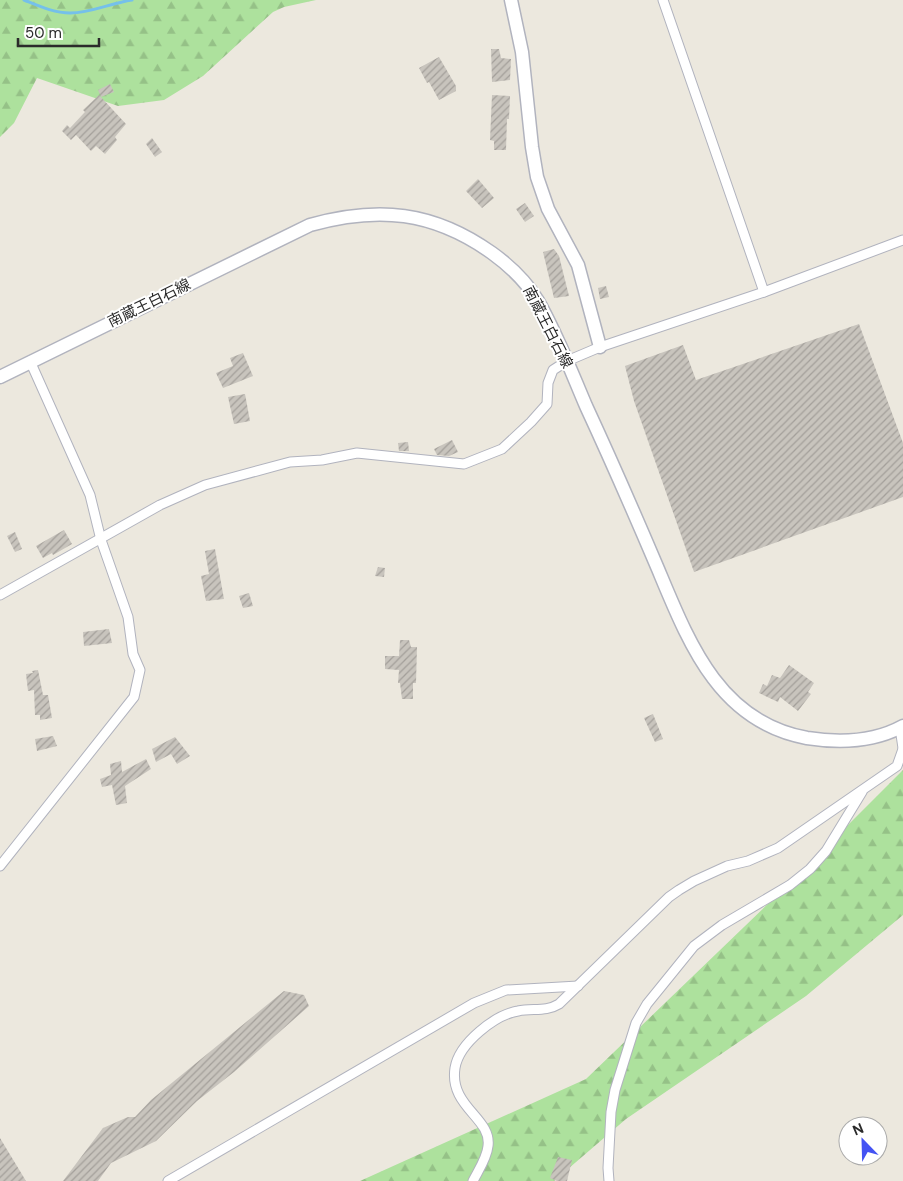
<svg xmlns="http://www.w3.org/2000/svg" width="903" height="1181" font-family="'DM Sans','Noto Sans JP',sans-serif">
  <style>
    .forest { fill: url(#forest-firs) }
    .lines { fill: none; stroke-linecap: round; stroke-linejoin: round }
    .stream { stroke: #75c0ea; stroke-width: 3 }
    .building { fill: url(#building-hatch) }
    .street-casing { stroke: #b1b3be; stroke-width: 11 }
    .secondary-casing { stroke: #b1b3be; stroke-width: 15 }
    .street { stroke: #fff; stroke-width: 9 }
    .secondary { stroke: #fff; stroke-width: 12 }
    .labels { text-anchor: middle; stroke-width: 4; stroke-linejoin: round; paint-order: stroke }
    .street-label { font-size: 15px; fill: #2b2b2b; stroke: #fff }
  </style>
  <defs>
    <pattern id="forest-firs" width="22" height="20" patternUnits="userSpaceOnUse" patternTransform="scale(1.25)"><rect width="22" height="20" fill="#ade19d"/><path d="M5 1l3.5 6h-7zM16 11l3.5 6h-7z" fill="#95c187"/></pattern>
    <pattern id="building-hatch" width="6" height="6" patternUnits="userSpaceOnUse" patternTransform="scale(1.25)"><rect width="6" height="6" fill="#c8c4bd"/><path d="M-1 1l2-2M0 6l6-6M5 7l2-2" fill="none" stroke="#a39f9a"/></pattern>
  </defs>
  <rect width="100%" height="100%" fill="#ece8de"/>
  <g class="forest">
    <polygon points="0,0 316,0 284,7 273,12 203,76 164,100 118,106 37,78 14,123 0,137"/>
    <polygon points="903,770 903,915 806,996 626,1119 554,1181 360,1181 586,1079 799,874"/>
  </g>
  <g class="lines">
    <path class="stream" d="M24,0C39,6 54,13 70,13C91,13 111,3 132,0"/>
  </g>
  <g class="building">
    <polygon points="491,49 499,49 501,58 511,59 510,80 492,82"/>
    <polygon points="439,57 456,86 456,91 439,100 429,82 427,83 419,68"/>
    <polygon points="110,84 114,92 101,97 98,90"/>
    <polygon points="99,95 126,124 115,137 117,140 105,154 96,146 91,151 76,135 71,140 62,131 67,125 70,128 85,112 83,110"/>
    <polygon points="492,95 510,96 509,119 507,119 506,150 494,150 494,141 490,140"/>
    <polygon points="152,138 162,152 155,157 146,144"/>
    <polygon points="478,179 494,198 482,208 466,191"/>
    <polygon points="525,203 534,216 525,222 516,209"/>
    <polygon points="554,249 559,256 569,296 554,298 543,252"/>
    <polygon points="606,286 609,297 600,299 598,288"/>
    <polygon points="859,324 903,443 903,497 694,572 634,401 625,366 683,345 696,380"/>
    <polygon points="243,353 253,376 223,388 216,373 233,366 230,358"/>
    <polygon points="245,394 250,421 234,424 228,397"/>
    <polygon points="452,440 458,452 449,456 437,455 434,449"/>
    <polygon points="408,442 409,451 399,451 398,443"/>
    <polygon points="64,530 72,544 53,555 52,553 43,558 36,546"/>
    <polygon points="15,532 22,549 15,552 7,536"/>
    <polygon points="215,549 224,599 206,601 201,576 209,574 205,551"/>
    <polygon points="378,567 385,568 384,577 375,576"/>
    <polygon points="249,593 253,606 243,608 239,596"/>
    <polygon points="109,629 112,643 84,646 83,632"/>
    <polygon points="400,640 409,640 411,647 417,647 416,683 413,683 413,699 402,699 400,683 398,683 399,670 385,669 385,656 399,656"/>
    <polygon points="789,665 814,683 808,692 811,694 798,711 780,697 778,702 759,693 763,684 767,686 772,675 780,678"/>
    <polygon points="38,670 43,695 48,695 52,718 40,720 40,715 35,715 34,690 28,691 26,674 33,673 32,671"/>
    <polygon points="653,714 663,739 655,742 644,718"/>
    <polygon points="53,736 57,746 37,751 35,739"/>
    <polygon points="175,737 190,756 177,764 171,754 156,762 152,749"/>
    <polygon points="146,759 151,769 125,786 127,803 116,805 112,785 102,787 100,779 111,775 110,764 121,761 122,772"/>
    <polygon points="284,991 304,995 309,1006 234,1072 197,1101 156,1141 111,1163 98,1181 63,1181 103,1128 128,1117 135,1117 151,1100"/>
    <polygon points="0,1138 26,1181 0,1181"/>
    <polygon points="558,1157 572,1160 567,1181 557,1181 550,1178"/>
  </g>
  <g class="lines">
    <g class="street-casing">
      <g id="street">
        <polyline points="663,0 764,292"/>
        <polyline points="0,595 160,505 205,485 290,462 322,460 357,453 464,464 502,449 531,422 547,404 548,383 553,370 567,361 600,347 764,292 903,240"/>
        <polyline points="900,728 903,748"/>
        <polyline points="0,866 134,697 140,670 133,654 128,617 101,540 90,495 30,361"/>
        <polyline points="168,1181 474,1003 506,990 578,986"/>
        <path d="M473,1181C478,1171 487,1158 488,1146C492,1118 449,1107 455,1068C459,1043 495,1015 518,1011C533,1008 546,1012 559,1004L669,897L679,890L694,881L727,866L748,861L778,848L897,766L903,749"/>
        <polyline points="609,1181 608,1168 611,1112 615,1090 636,1023 647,1004 694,946 722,925 790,885 810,869 826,851 862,792"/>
      </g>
    </g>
    <g class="secondary-casing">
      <g id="secondary">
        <polyline points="511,0 522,52 532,147 537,177 548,209 578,265 600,347"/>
        <path d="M0,377L310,225C378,206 433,211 492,253C510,266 526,281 538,301C557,334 571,371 586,406C611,460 635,515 658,569C689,643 719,722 807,738C839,743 874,742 903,726"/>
      </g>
    </g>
    <use href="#street" class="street"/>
    <use href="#secondary" class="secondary"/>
  </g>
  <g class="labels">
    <g class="street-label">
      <text transform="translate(149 303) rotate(-26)" y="5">南蔵王白石線</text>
      <text transform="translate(548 327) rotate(63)" y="5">南蔵王白石線</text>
    </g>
  </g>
  <g transform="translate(863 1141) rotate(337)"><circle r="24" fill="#ffffff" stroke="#aaaaaa"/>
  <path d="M0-4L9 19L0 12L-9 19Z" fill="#4453f3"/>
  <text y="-8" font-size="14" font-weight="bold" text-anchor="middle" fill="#2b2b2b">N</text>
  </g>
  <path d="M18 38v8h81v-8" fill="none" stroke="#2b2b2b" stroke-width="2.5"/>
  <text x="25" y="38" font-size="15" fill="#2b2b2b" stroke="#ffffff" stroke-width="4" paint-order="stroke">50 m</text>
</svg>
